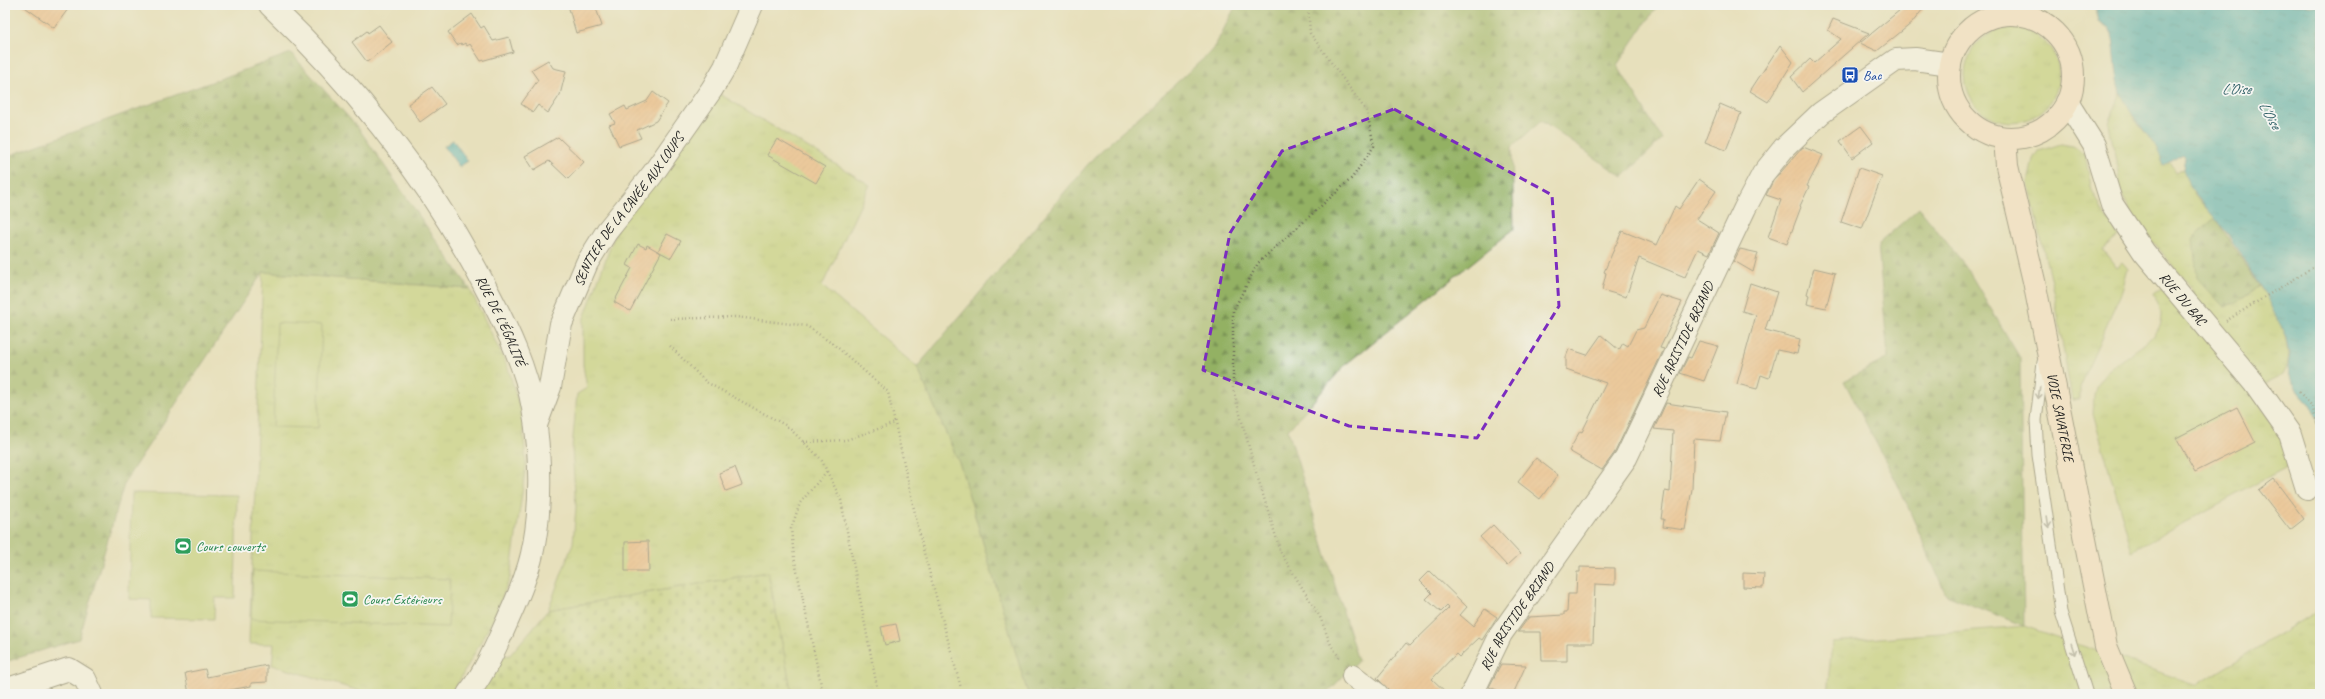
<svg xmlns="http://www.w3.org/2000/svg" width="2325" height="699" font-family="Caveat,sans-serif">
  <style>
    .grass { fill: url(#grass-tufts); stroke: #6b7547 }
    .forest { fill: url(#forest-firs); stroke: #586640 }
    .cemetery { fill: url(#cemetery-stones); stroke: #6b7547 }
    .garden { fill: #bace72; stroke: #6b7547 }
    .water { fill: url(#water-ripples); stroke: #2e646c }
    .building { fill: url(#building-hatch) }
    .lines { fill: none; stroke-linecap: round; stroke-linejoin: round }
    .service-casing { stroke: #636154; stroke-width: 13 }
    .minor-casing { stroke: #636154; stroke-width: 24 }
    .tertiary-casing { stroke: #636154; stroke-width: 24 }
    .secondary-casing { stroke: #636154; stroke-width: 24 }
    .path { stroke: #636154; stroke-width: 2.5; stroke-dasharray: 1 3; stroke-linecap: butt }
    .service { stroke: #fff; stroke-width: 11 }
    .minor { stroke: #fff; stroke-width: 22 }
    .tertiary { stroke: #fff; stroke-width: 22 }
    .secondary { stroke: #fce5d0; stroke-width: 22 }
    .oneway { stroke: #999 }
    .marked { fill: none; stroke: #7b2cbf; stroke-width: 3; stroke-dasharray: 8 5; stroke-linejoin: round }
    .labels { text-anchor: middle; stroke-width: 3.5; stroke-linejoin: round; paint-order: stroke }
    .transit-label { font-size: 14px; fill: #164399; stroke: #f6f6f2; text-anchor: start }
    .street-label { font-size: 14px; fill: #1c1c1c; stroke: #f6f6f2 }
    .leisure-label { font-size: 14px; fill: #27864d; stroke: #f6f6f2; text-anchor: start }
    .water-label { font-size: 15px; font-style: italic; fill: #2c5d64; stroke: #f6f6f2 }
  </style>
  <defs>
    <pattern id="grass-tufts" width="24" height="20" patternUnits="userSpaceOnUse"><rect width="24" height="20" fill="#bace72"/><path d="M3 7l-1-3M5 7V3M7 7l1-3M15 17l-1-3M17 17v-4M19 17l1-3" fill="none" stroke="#9fb062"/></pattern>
    <pattern id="forest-firs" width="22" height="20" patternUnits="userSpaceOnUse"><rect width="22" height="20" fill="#93b164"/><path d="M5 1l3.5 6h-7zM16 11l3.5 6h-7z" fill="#778f52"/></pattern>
    <pattern id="cemetery-stones" width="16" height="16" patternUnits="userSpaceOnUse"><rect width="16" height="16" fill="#bace72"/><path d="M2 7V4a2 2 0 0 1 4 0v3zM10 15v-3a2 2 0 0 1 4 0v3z" fill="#9fb062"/></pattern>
    <pattern id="water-ripples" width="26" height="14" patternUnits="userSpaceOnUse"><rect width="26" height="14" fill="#3facbd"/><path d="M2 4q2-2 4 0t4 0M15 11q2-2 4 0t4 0" fill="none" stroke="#348b99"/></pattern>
    <pattern id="building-hatch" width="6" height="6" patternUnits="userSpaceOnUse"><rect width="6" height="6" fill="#f1ad74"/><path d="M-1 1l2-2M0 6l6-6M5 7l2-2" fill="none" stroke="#ce9464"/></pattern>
  </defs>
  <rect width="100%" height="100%" fill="#f6f6f2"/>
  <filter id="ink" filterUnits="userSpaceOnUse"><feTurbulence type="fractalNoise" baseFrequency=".025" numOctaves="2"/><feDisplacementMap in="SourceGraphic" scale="8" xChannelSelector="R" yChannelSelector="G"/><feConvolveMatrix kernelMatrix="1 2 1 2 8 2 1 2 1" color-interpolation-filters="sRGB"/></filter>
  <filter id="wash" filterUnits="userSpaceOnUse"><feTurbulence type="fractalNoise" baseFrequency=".012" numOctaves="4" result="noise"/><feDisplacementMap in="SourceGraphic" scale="16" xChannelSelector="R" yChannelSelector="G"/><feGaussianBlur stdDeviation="0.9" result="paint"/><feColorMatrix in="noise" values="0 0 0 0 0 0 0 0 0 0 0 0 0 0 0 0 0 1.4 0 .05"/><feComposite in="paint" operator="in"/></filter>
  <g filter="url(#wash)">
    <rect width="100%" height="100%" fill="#e7e0bc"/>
    <g class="grass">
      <circle cx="2012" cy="75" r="47"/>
      <polygon points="718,93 870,185 822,286 917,367 960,465 1028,694 792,694 768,572 548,610 573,543 576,507 572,448 577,394 587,388 583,365 583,321 618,226"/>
      <path d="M2121,93L2135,120L2159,150L2164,165L2169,162L2175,173L2183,169L2195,196L2215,218L2196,234L2213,293L2224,307L2238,302L2259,286C2275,309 2300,348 2283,375L2251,391L2296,462L2132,551L2093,413C2094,406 2093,397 2095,391C2102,359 2160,349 2161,316C2161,309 2156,300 2153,293C2169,282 2178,288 2195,293L2134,218L2122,195L2109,123Z"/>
      <polygon points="2061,144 2073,146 2085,154 2092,190 2105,216 2119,237 2103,250 2116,267 2122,262 2128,269 2122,291 2080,385 2080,399 2072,400 2055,299 2028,183 2033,159 2039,151"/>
      <polygon points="263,272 470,289 508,368 522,415 526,465 510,578 493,620 452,694 370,694 272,665 274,644 249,644"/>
      <polygon points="2320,609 2320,694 1827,694 1832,642 2024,626 2197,685"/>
    </g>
    <g class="forest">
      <polygon points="1236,5 1658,5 1617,65 1662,139 1623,177 1541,121 1512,147 1514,229 1345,365 1288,430 1358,661 1326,694 1028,694 960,465 917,367 1094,157 1213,50"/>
      <polygon points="291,53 359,129 470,289 263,272 125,481 79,639 5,662 5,157"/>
      <polygon points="1919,208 1965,265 2020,358 2024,626 1946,595 1901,491 1844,381 1888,358 1878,244"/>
      <polygon points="2215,218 2259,286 2238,302 2224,307 2197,278 2193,239 2196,234"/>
    </g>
    <polygon class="cemetery" points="768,572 792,694 478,694 497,657 510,655 548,610"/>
    <g class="garden">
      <polygon points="277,323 322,325 318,428 273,427"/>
      <polygon points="131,493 237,495 235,598 215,598 214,619 151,618 151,600 129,599"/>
      <polygon points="253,571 450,579 448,627 251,619"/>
    </g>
    <g class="water">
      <path d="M2094,5H2320V432L2312,406L2299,392L2291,380L2288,368L2290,353L2287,338L2263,291L2227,233L2190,188L2183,169L2185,157L2183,154L2164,165C2155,138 2131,120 2121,93C2115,75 2116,53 2112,34L2109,28L2098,21Z"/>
      <polygon points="453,140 468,161 459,167 444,146"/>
    </g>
    <g id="blocks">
      <g class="building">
        <polygon points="22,5 71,5 54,28"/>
        <polygon points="568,5 595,5 602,26 576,33"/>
        <polygon points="1906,5 1926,5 1912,23 1877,51 1860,43"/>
        <polygon points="472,14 481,28 484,26 493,41 509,37 513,52 481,61 470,44 467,46 465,43 462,45 461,43 457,45 448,32"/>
        <polygon points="1833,19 1869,33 1802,92 1791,77 1810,59 1814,63 1841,39 1828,30"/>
        <polygon points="379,25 392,42 367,62 352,42 367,31 368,33"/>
        <polygon points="1780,45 1793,62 1768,102 1750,91"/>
        <polygon points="548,60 553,68 566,71 560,95 548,113 538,105 533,112 521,104 538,80 531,70"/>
        <polygon points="432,87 445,104 420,122 408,104"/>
        <polygon points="653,92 668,103 656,121 637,130 641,138 619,146 609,125 615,123 610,114 625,106 627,110 647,101"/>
        <polygon points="1720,104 1741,113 1726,150 1705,142"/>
        <polygon points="1861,126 1873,142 1852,158 1840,141"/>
        <polygon points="558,137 584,162 568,179 549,161 534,170 525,156"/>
        <polygon points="777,139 825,167 816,183 767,155"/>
        <polygon points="1803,147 1823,155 1807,186 1809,187 1800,206 1801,207 1787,244 1768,237 1781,200 1766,195 1773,181"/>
        <polygon points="1859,168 1882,176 1862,229 1841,222"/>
        <polygon points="1699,179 1716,191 1697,219 1719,233 1709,254 1698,249 1685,277 1639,258 1626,297 1602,290 1606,273 1604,272 1622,231 1657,245 1675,206 1679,209"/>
        <polygon points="667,234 681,241 671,258 658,251"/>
        <polygon points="638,244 646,248 647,245 661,253 630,311 614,302 632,268 627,265"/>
        <polygon points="1740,249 1758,253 1753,272 1734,261"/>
        <polygon points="1814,268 1835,273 1826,308 1807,304 1809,295 1807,294"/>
        <polygon points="1750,283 1777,292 1765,330 1800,339 1797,354 1777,350 1769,378 1761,375 1757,389 1737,384 1756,315 1742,311"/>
        <polygon points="1660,295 1682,302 1660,348 1664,349 1615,452 1602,470 1569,451 1580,431 1582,432 1606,383 1566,369 1566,357 1569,349 1587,355 1601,335 1619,350 1623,343 1628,346 1636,330 1644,328"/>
        <polygon points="1699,341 1718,346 1704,381 1680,373 1688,357 1691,358"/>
        <polygon points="1666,403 1726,412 1720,441 1694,439 1692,489 1685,530 1663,527 1664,519 1661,519 1665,491 1670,492 1673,431 1654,429"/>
        <polygon points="2237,407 2255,442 2195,472 2176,438"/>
        <polygon points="1536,458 1558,475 1540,499 1518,482"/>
        <polygon points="735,467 742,485 726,491 719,473"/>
        <polygon points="2274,479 2304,519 2290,530 2259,490"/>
        <polygon points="1493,525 1520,554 1507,566 1480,537"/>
        <polygon points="648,541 649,571 625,571 625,542"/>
        <polygon points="1580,567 1615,568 1615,585 1595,584 1593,643 1567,643 1567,661 1542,661 1541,632 1518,632 1529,617 1564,615 1564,612 1567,612 1568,594 1576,594 1577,572 1580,572"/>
        <polygon points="1430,571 1467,607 1460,615 1473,626 1485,609 1497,617 1482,640 1479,638 1459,657 1456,654 1432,679 1448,694 1389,694 1388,689 1377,678 1406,643 1410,646 1449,608 1447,606 1441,612 1426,599 1432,593 1420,581"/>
        <polygon points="1743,573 1764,574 1763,588 1743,587"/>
        <polygon points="896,624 900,641 885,645 881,627"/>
        <polygon points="1501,664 1526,665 1513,694 1495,694 1497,690 1489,687"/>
        <polygon points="267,665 267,682 251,683 251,686 209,694 189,694 185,673 205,669 207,677"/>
      </g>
    </g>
  </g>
  <g filter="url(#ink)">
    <use href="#blocks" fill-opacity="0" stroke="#636154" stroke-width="1"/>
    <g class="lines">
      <g class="service-casing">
        <polyline id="service" points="2043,362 2036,420 2038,455 2061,612 2087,694"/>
      </g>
      <g class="minor-casing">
        <g id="minor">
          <path id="s1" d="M270,5C358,89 434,185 489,294C508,330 526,368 533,408C541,452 542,511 532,554C527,576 518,597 509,617C497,644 486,671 468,694"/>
          <path id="s2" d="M2067,102L2094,145L2112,204L2144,252L2254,383L2290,434L2307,489"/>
          <path id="s3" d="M536,425L550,387L561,324L587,263L607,231L652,175L712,89L725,67L752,5"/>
          <polyline points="1353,676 1377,694"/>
          <polyline points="5,690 69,669 85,679 92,694"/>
        </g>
      </g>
      <g class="tertiary-casing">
        <g id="tertiary">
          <path id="s4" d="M1472,694L1501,634L1626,458L1745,208L1763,174L1784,148L1821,113L1896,60L1915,59L1950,64"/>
        </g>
      </g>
      <g class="secondary-casing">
        <g id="secondary">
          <circle cx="2011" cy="76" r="62"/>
          <path id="s5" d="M2005,138L2007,166L2034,281L2106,646L2126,694"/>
        </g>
      </g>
      <g class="path">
        <polyline points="1308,5 1310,33 1367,112 1374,146 1352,178 1258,263 1233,311 1233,389 1256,472 1281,553 1320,617 1331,645 1341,660"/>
        <polyline points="670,319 736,317 807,326 837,347 888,392 922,545 961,688"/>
        <polyline points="2226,321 2320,263"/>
        <polyline points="670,346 706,382 787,426 821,459 841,500 878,692"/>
        <polyline points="2299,392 2312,406 2320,432"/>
        <polyline points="803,442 846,440 895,423"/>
        <polyline points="823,694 794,557 791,529 800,503 827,471"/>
      </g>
      <use href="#service" class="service"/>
      <use href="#minor" class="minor"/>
      <use href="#tertiary" class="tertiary"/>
      <use href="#secondary" class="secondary"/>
    </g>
    <defs><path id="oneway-shaft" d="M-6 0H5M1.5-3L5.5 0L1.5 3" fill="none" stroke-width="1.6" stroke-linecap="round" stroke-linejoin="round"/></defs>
    <g class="oneway">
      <use href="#oneway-shaft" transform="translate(2039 393) rotate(97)"/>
      <use href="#oneway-shaft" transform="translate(2048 522) rotate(82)"/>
      <use href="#oneway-shaft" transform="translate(2073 649) rotate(72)"/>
    </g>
  </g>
  <path d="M0 0H2325V699H0ZM1394,109L1552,195L1559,306L1477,438L1349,426L1203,370L1230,233L1282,151Z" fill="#e7e0bc" fill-opacity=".55" fill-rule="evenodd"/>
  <path class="marked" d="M1394,109L1552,195L1559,306L1477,438L1349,426L1203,370L1230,233L1282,151Z"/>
  <defs>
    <g id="bus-square" transform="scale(0.9)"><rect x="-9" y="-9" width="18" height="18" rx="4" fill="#1a4fb4" stroke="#f6f6f2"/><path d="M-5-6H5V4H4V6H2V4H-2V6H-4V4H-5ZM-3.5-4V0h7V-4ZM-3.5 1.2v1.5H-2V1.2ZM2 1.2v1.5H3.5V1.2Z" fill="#fff"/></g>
    <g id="stadium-square" transform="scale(0.9)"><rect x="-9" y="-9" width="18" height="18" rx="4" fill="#2e9e5b" stroke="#f6f6f2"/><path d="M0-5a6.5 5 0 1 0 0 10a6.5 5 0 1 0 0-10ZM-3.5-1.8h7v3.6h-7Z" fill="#fff"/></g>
  </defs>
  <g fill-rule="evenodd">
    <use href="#bus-square" x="1850" y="75"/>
    <use href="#stadium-square" x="183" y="546"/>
    <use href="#stadium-square" x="350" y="599"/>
  </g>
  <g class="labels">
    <g class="transit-label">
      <text x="1863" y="80">Bac</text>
    </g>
    <g class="street-label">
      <text dy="5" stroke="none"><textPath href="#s3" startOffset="238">SENTIER DE LA CAVÉE AUX LOUPS</textPath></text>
      <text dy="5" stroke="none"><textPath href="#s2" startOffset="231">RUE DU BAC</textPath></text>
      <text dy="5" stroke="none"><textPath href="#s1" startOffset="394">RUE DE L'ÉGALITÉ</textPath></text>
      <text dy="5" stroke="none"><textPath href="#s4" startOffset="414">RUE ARISTIDE BRIAND</textPath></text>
      <text dy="5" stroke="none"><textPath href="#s5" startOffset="285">VOIE SAVATERIE</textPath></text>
      <text dy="5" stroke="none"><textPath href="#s4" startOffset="90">RUE ARISTIDE BRIAND</textPath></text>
    </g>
    <g class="leisure-label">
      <text x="196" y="551">Cours couverts</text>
      <text x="363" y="604">Cours Extérieurs</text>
    </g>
    <g class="water-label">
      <text x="2236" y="94">L’Oise</text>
      <text transform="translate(2270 115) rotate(60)" y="5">L'Oise</text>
    </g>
  </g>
  <rect width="2325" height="699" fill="none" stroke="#f6f6f2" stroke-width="20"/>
</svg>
